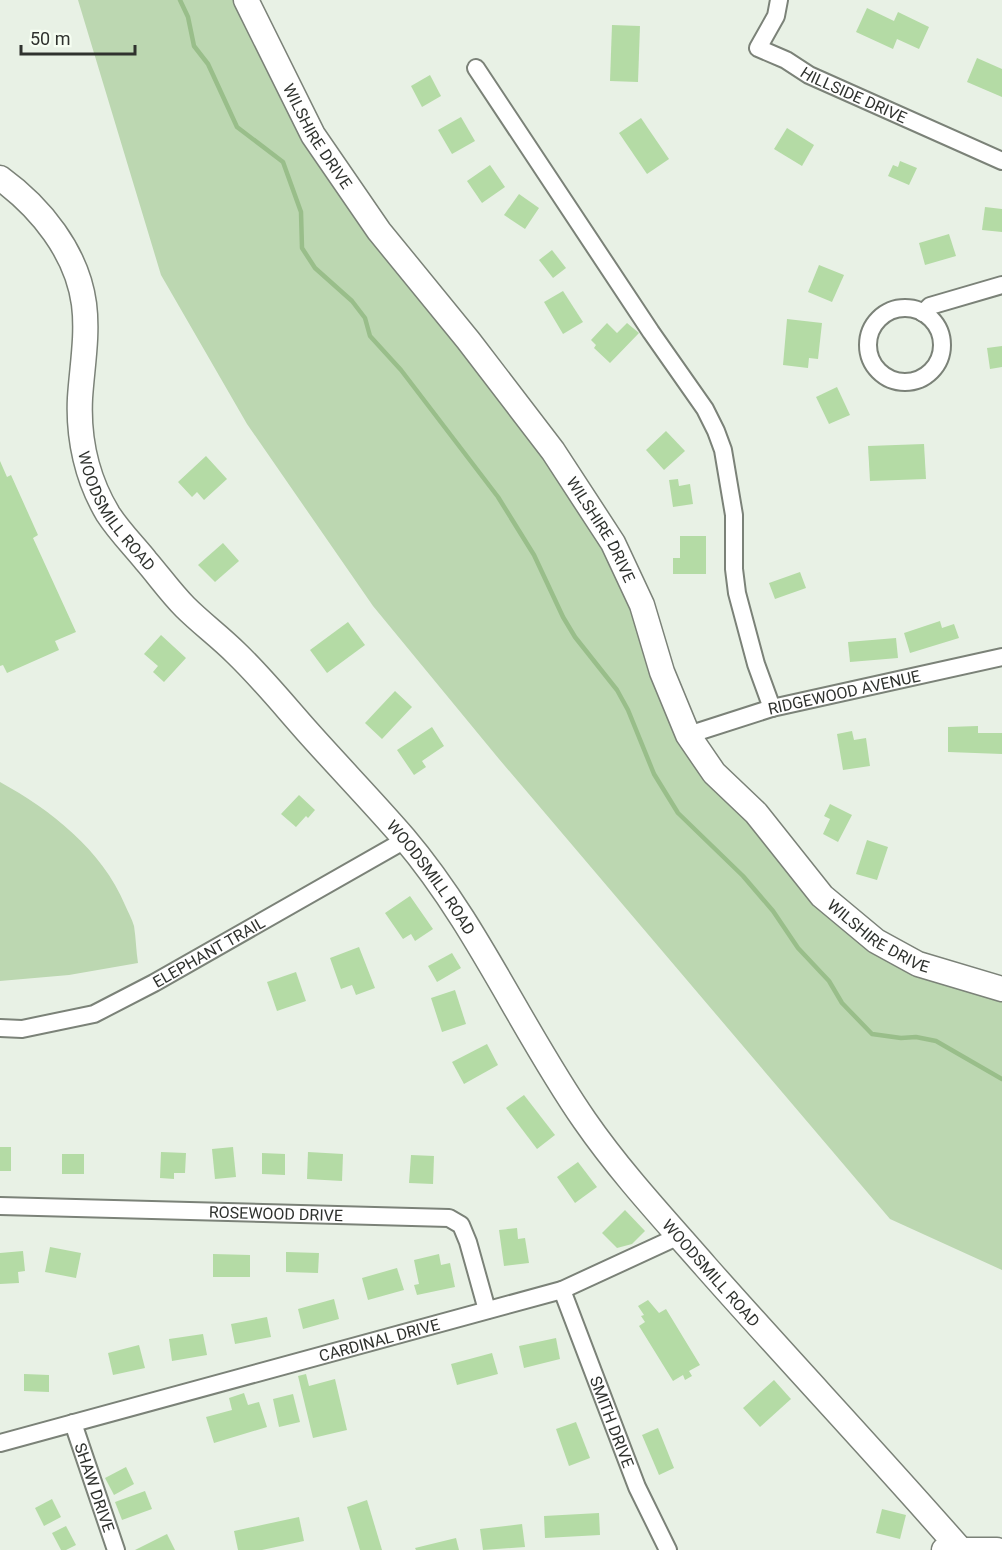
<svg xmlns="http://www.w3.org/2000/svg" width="1002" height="1550" font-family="Roboto,sans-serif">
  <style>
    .green { fill: #bcd7b1 }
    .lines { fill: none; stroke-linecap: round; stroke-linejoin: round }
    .stream { stroke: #99be8a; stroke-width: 4.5 }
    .building { fill: #b4dba5 }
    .street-casing { stroke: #7b8278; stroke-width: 20 }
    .secondary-casing { stroke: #7b8278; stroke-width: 27 }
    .street { stroke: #fff; stroke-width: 16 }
    .secondary { stroke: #fff; stroke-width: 24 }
    .labels { text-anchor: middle; stroke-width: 5; stroke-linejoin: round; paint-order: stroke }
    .street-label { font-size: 16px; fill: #2f322e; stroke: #f6fef2 }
  </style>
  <rect width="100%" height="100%" fill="#e8f1e5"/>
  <g class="green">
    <polygon points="78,0 251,0 282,74 398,256 592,500 685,724 877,946 1002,987 1002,1270 890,1219 499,759 373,606 247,424 161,275"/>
    <path d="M0,782C51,810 102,850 125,905C128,912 132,919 134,926C136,938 136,951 138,963L69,975L0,981Z"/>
  </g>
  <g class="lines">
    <polyline class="stream" points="180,0 188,17 194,46 208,64 237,127 283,162 301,212 302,248 315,268 352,301 365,318 370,336 401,370 498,497 534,555 563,617 575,637 617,690 628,710 654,774 678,813 743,876 773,911 798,948 829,981 842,1003 872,1034 901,1038 916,1037 936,1041 1002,1079"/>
  </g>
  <g class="building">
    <polygon points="867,8 894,21 898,12 929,27 919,49 897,39 893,49 856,32"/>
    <polygon points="612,25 640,26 638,82 610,81"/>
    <polygon points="977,58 1002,69 1002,97 967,82"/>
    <polygon points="430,75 441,96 422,107 411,86"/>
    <polygon points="461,117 475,141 452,154 438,130"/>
    <polygon points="641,118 669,159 647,174 619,133"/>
    <polygon points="787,128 814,145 802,166 774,149"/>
    <polygon points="900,161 917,168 909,185 888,176 893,165 898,167"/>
    <polygon points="490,165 505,187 482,203 467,181"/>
    <polygon points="519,194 539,208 525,229 504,215"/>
    <polygon points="985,207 1002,209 1002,232 982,230"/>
    <polygon points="949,234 956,256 925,265 919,243"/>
    <polygon points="552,250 566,268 553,278 539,260"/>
    <polygon points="819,265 844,275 832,302 808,292"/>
    <polygon points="563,291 583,322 563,334 544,302"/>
    <polygon points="787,319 822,323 818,359 809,358 808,368 783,365"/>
    <polygon points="607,323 617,333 627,323 639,333 610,363 594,348 596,345 591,340"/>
    <polygon points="1002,346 1002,367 990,369 987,348"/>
    <polygon points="837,387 850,415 829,424 816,397"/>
    <polygon points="666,431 685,451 664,470 646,450"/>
    <polygon points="924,444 926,479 870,481 868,446"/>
    <polygon points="206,456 227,479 204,500 197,492 192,497 178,482"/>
    <polygon points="0,461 7,477 11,475 38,535 33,538 76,632 55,641 59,650 7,673 3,665 0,666"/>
    <polygon points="678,479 679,486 690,484 693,504 673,507 669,480"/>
    <polygon points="680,536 706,536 706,574 673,574 673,558 680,558"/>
    <polygon points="223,543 239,561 215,582 198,565"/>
    <polygon points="800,572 806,588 775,599 769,583"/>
    <polygon points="940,621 942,628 954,624 959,638 910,653 904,633"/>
    <polygon points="348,622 365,645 327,673 310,650"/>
    <polygon points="161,635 186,658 164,682 153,672 158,666 144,654"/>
    <polygon points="896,638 898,658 850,662 848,642"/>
    <polygon points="395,691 412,707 382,739 365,723"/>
    <polygon points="978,726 978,733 1002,733 1002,754 948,752 948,727"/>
    <polygon points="432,727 444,746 422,761 426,767 414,775 397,750"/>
    <polygon points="852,731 854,740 866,738 870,766 843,770 837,734"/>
    <polygon points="299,795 315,810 308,818 306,816 296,827 281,814"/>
    <polygon points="830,804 852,815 838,842 823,834 830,819 824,816"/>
    <polygon points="867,840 888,847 877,880 856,874"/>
    <polygon points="410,896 433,929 415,941 411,934 403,939 385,913"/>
    <polygon points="359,947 375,988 356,995 352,985 341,989 330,958"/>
    <polygon points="452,953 461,968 437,982 428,966"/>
    <polygon points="296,972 306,1001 277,1011 267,982"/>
    <polygon points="455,990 466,1024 442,1032 431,998"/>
    <polygon points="487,1044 498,1065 464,1084 452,1062"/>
    <polygon points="524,1095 555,1135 537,1149 506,1108"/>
    <rect x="0" y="1147" width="11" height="24"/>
    <polygon points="233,1147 236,1177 215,1179 212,1149"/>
    <polygon points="161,1152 186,1153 185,1173 174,1173 174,1179 160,1178"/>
    <polygon points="308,1152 343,1154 342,1181 307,1179"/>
    <polygon points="262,1153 285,1154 285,1175 262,1174"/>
    <rect x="62" y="1154" width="22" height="20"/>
    <polygon points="411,1155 434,1156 433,1184 409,1183"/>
    <polygon points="578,1162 597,1187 575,1203 557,1177"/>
    <polygon points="625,1210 645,1231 632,1244 617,1248 602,1233"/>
    <polygon points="517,1228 518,1239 525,1238 529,1263 504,1266 499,1230"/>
    <polygon points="50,1247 81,1253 76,1278 45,1272"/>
    <polygon points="23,1251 25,1271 18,1272 19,1283 0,1284 0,1253"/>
    <polygon points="286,1252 319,1253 318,1273 286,1272"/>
    <polygon points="213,1254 250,1255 250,1277 213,1277"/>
    <polygon points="439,1254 441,1265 450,1263 455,1287 417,1295 414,1285 419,1284 414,1260"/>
    <polygon points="397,1268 404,1290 368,1300 362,1278"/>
    <polygon points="334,1299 339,1319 303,1329 298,1309"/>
    <polygon points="648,1300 659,1313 666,1309 700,1365 689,1371 692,1376 685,1380 683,1375 673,1381 639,1326 645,1322 641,1316 644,1315 638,1306"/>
    <polygon points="267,1317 271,1337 235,1344 231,1324"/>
    <polygon points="203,1334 207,1355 172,1361 169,1339"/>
    <polygon points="556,1338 560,1359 524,1368 519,1346"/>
    <polygon points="139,1345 145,1368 113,1375 108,1353"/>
    <polygon points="492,1353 498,1374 457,1385 451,1364"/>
    <polygon points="24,1374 49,1375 49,1392 24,1391"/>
    <polygon points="306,1374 309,1386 335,1379 347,1430 313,1438 298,1376"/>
    <polygon points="774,1380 791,1399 760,1427 743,1408"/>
    <polygon points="244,1393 248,1405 259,1402 267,1427 214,1443 206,1417 232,1410 229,1398"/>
    <polygon points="293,1394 300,1422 279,1427 273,1399"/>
    <polygon points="576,1422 590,1458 569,1466 556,1429"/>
    <polygon points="658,1428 674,1468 659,1475 642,1435"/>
    <polygon points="126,1467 134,1484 114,1495 105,1478"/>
    <polygon points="145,1491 152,1509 122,1520 115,1502"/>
    <polygon points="52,1499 61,1517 44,1526 35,1508"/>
    <polygon points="367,1500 382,1550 360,1550 347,1507"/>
    <polygon points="882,1509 906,1515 900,1539 876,1533"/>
    <polygon points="599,1513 600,1535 545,1538 544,1516"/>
    <polygon points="299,1517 304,1541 262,1550 238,1550 234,1531"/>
    <polygon points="522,1524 525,1547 483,1550 480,1529"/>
    <polygon points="66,1526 76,1545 66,1550 61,1550 52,1533"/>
    <polygon points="167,1534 175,1550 135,1550"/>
    <polygon points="456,1538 459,1550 416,1550 415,1548"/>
  </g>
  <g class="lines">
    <g class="street-casing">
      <g id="street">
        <path id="s1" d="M779,0L776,16L758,48L786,60L809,75L1002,161"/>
        <polyline points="476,68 651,332 705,409 716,431 723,450 734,515 734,569 737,593 756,664 772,708"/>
        <circle cx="905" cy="345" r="37"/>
        <polyline points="923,313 930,306 1002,285"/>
        <path id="s2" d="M688,735L772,708L1002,657"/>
        <path id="s3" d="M0,1028L22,1029L94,1014L154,983L405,840"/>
        <path id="s4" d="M0,1206L449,1218L461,1225L468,1242L487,1310"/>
        <path id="s5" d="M562,1290L637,1487L668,1550"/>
        <path id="s6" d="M73,1423L116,1550"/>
        <path id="s7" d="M0,1443L562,1290L679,1236"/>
      </g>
    </g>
    <g class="secondary-casing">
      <g id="secondary">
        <path id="s8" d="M246,0L313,135L379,231L468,340L553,451L613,543L642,605L662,672L688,735L714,773L756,813L822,896L876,941L918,964L1002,989"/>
        <path id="s9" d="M0,178C40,207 77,252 84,304C88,335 82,367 80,398C78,438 87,479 108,514C119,531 133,545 146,561C159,576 171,593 185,607C201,623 220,637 236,653C261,677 283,704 306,730C338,766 372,801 404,838C477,924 521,1029 585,1121C621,1173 665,1220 706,1267C790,1362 877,1454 960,1549"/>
        <polyline points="944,1550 997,1550"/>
      </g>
    </g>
    <use href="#street" class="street"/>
    <use href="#secondary" class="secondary"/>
  </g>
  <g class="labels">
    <g class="street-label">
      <text dy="6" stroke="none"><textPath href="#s1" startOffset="160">HILLSIDE DRIVE</textPath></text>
      <text dy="6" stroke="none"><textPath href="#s8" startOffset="154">WILSHIRE DRIVE</textPath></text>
      <text dy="6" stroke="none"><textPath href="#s9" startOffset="372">WOODSMILL ROAD</textPath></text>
      <text dy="6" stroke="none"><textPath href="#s8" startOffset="640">WILSHIRE DRIVE</textPath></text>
      <text dy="6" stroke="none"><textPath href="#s2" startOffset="162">RIDGEWOOD AVENUE</textPath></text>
      <text dy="6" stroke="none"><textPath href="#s9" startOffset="858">WOODSMILL ROAD</textPath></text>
      <text dy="6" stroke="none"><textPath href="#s8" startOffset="1144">WILSHIRE DRIVE</textPath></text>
      <text dy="6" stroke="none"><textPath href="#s3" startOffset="226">ELEPHANT TRAIL</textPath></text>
      <text dy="6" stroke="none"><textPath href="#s4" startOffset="276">ROSEWOOD DRIVE</textPath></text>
      <text dy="6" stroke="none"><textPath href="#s9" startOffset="1344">WOODSMILL ROAD</textPath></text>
      <text dy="6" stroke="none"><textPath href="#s7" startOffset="393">CARDINAL DRIVE</textPath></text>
      <text dy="6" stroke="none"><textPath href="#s5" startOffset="141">SMITH DRIVE</textPath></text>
      <text dy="6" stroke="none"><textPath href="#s6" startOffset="68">SHAW DRIVE</textPath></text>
    </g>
  </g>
  <path d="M21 45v9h114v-9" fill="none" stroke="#2f322e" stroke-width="3"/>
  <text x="30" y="45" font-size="18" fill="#2f322e" stroke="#f6fef2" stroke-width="4.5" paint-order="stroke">50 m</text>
</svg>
